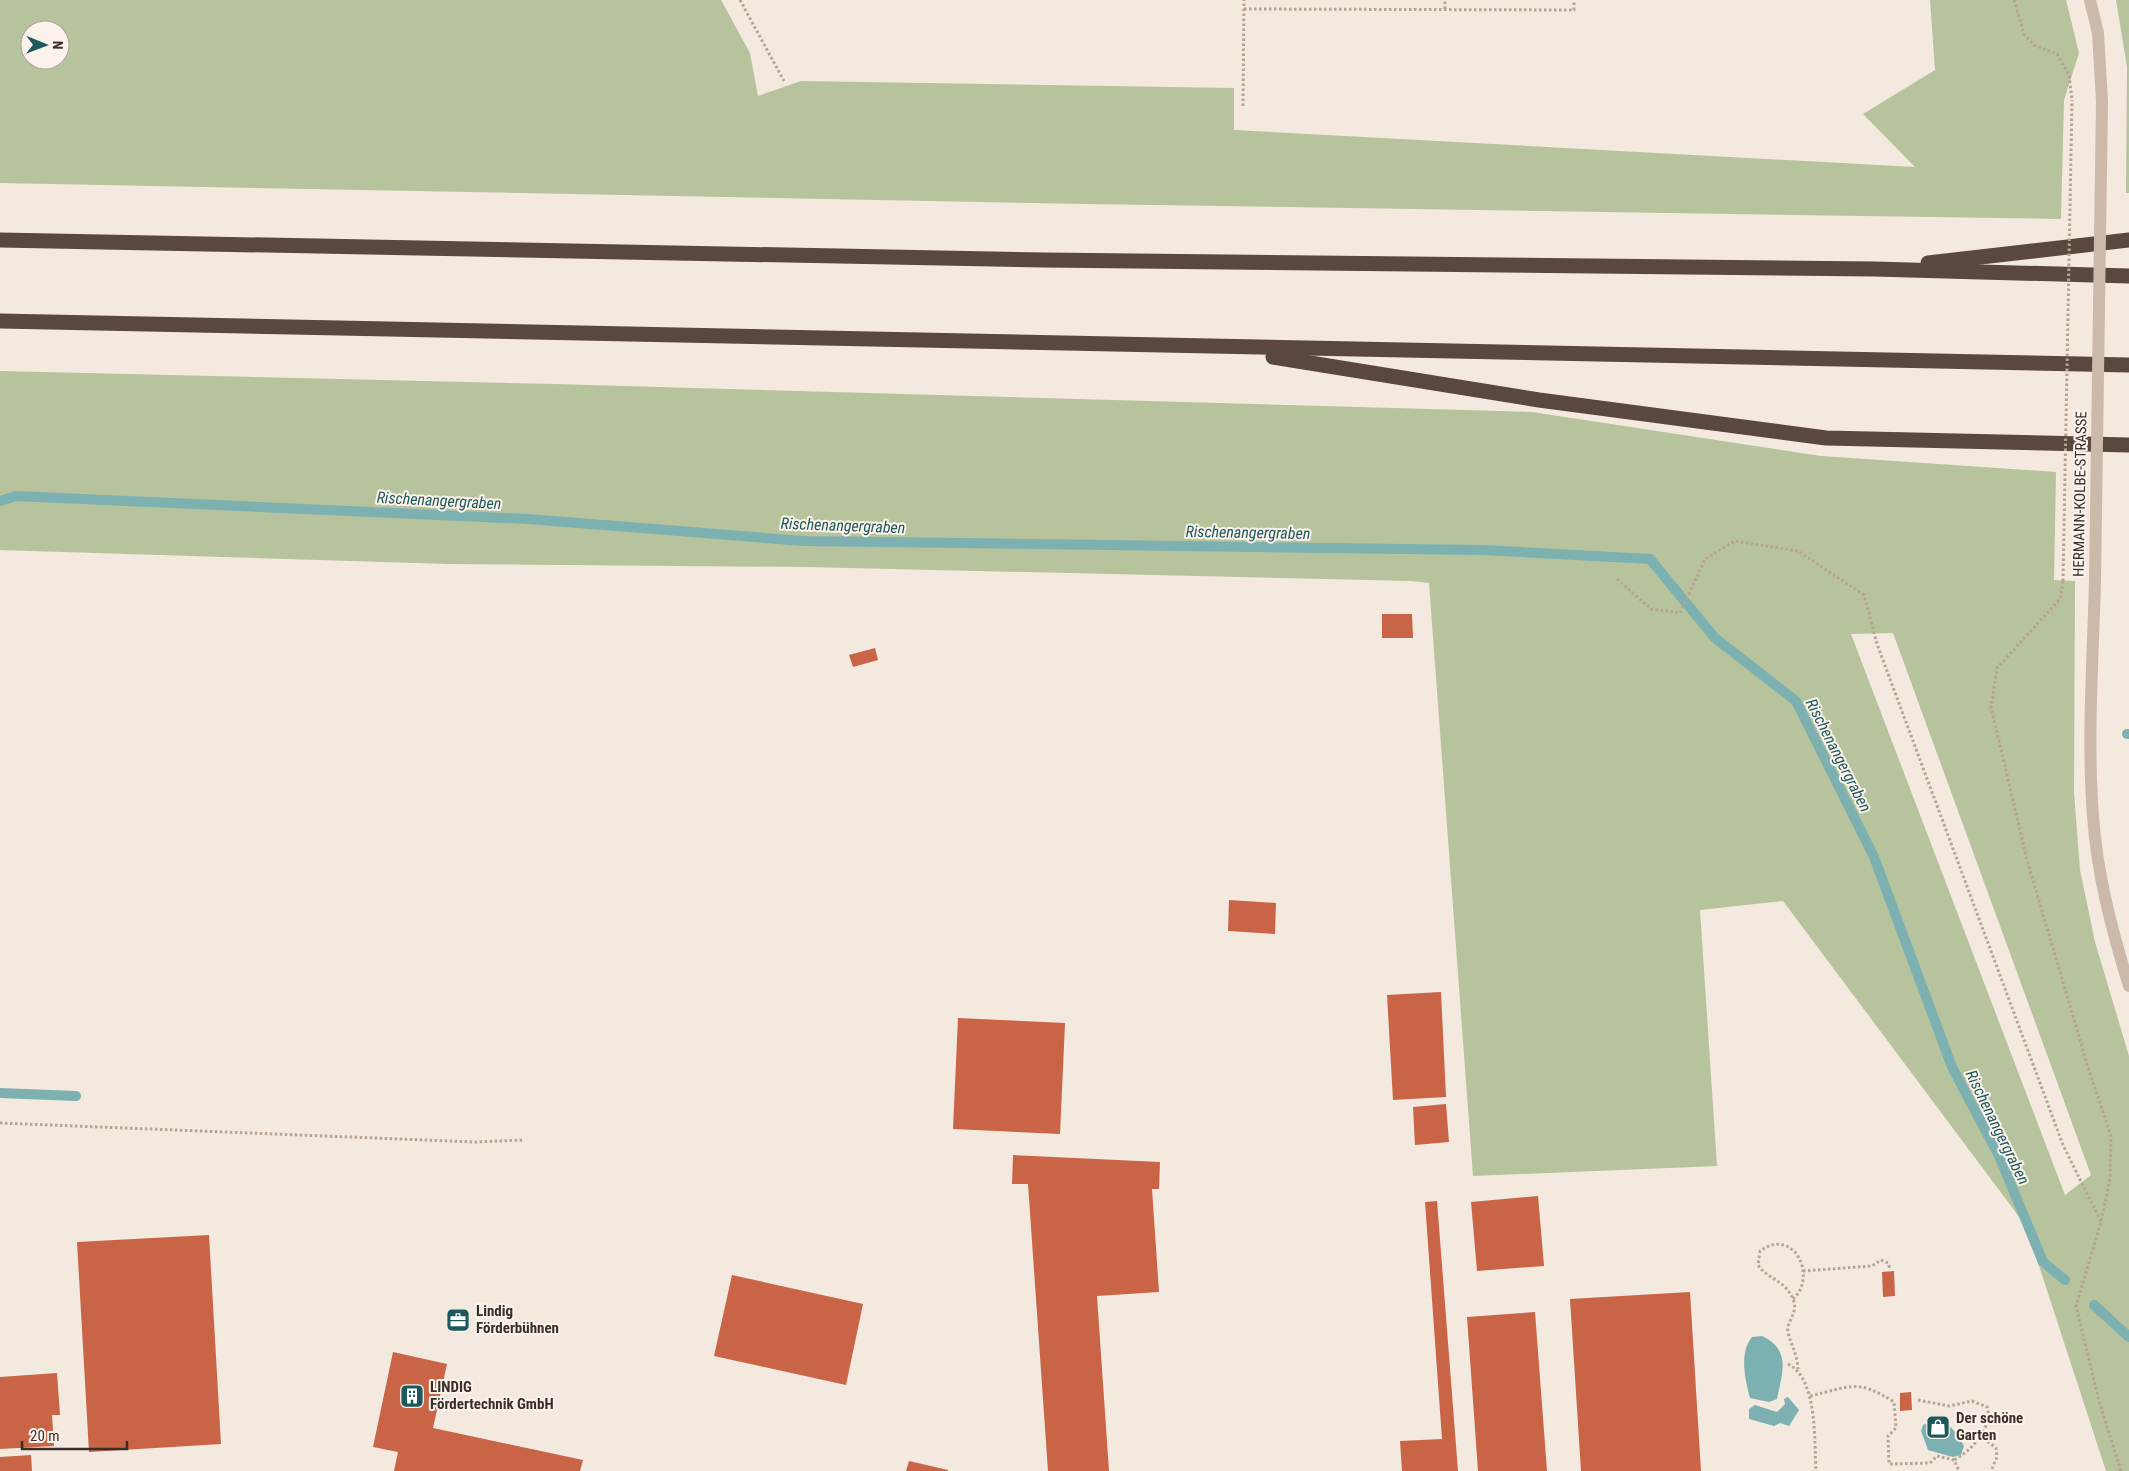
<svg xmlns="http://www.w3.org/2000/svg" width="2129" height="1471" font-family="'Roboto Condensed',sans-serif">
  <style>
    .green { fill: #b7c39d; fill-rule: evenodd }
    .water { fill: #7cb0b1 }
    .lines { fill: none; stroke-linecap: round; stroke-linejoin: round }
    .stream { stroke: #7cb0b1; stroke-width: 10 }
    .building { fill: #c96447 }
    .path { stroke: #b8a393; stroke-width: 3; stroke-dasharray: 2.5 2.5; stroke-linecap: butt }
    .minor { stroke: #ccb9a9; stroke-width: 12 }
    .highway { stroke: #5a4840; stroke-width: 15 }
    .path-bridge { stroke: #b8a393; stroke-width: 3; stroke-dasharray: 2.5 2.5; stroke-linecap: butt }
    .minor-bridge { stroke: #ccb9a9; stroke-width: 12 }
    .labels { text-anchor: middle; stroke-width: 4; stroke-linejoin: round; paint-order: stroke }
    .street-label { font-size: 15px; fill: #392e29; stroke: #fbf3eb }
    .poi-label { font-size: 15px; font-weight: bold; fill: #392e29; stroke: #fbf3eb; text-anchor: start }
    .water-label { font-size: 16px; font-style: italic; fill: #1d595c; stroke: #fbf3eb }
  </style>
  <rect width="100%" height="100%" fill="#f3e9de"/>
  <g class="green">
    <path d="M0,0H721L750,53L758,96L801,81L1234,88V130L1915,167L1863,114L1935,70L1930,0H2066L2079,53L2064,100L2061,219L1087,204L0,183ZM30,30H60V60H30Z"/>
    <polygon points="2116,0 2129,0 2129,193 2126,193 2127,67"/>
    <path d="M0,371L554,384L1532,412L1821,456L2056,472L2054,580L2075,581L2074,792L2080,870L2095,942L2129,1056V1471H2106L2026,1226L1783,901L1700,910L1717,1166L1473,1176L1429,583L1411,581L807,567L448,564L0,550ZM1893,633L2091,1175L2065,1195L1851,634Z"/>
  </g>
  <g class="water">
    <path d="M1762,1336C1792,1350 1782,1374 1777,1399L1769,1402L1750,1398C1745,1379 1739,1353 1752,1337Z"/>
    <polygon points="1788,1397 1799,1410 1789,1426 1780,1423 1774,1426 1749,1419 1749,1409 1755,1405 1777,1412 1785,1404 1784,1399"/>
    <path d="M1933,1421C1949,1421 1956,1432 1964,1446L1961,1455L1953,1457L1928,1450L1921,1431L1923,1425Z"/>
  </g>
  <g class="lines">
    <g class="stream">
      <polyline points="0,501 16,496 528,519 804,541 1483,550 1650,559 1715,638 1796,701 1874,857 1952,1067 2000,1158 2043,1262 2065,1280"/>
      <polyline points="2127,734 2129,734"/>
      <polyline points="0,1093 76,1096"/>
      <polyline points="2094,1305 2129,1337"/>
    </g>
  </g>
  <g class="building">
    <polygon points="1382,614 1412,614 1413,638 1382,638"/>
    <polygon points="875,648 878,660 853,667 849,655"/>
    <polygon points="1229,900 1276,903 1275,934 1228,931"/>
    <polygon points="1441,992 1446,1097 1393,1100 1387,995"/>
    <polygon points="958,1018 1065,1023 1060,1134 953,1129"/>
    <polygon points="1446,1104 1449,1142 1415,1145 1413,1107"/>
    <polygon points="1013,1155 1160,1162 1159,1189 1152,1189 1159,1292 1097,1296 1109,1471 1048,1471 1028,1184 1012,1184"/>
    <polygon points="1538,1196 1544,1266 1477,1271 1471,1202"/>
    <polygon points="1437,1201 1458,1471 1402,1471 1400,1441 1442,1439 1425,1202"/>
    <polygon points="209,1235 221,1444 89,1452 77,1242"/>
    <polygon points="1894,1271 1895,1296 1883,1297 1882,1272"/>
    <polygon points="732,1275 863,1304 846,1385 714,1356"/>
    <polygon points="1690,1292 1701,1471 1581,1471 1570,1299"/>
    <polygon points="1535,1312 1547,1471 1478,1471 1467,1317"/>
    <polygon points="393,1352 447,1364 433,1428 583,1460 580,1471 394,1471 398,1452 373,1447"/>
    <polygon points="57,1373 60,1415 52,1415 54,1446 0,1449 0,1377"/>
    <polygon points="1911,1392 1912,1410 1900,1411 1900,1393"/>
    <polygon points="31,1455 32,1471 0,1471 0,1457"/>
    <polygon points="909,1461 948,1470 948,1471 906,1471"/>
  </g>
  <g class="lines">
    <g class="path">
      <polyline points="740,0 784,81"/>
      <polyline points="2014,0 2024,34 2034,45 2057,54 2069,75 2072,100"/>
      <polyline points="1244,9 1574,10 1574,0"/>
      <polyline points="1445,9 1445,0"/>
      <polyline points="1243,106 1244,0"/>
      <polyline points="1617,579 1651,609 1680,613 1705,559 1735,541 1798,551 1864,595 1877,644 2063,1145 2101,1222"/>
      <polyline points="2063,581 2060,599 1997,668 1991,707 2027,860 2088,1067 2111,1136 2110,1179 2101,1222 2076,1306 2099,1401 2121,1471"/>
      <polyline points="0,1123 475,1142 523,1140"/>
      <polyline points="1803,1271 1872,1266 1881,1260 1888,1263 1890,1269"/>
      <path d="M1793,1299C1818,1277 1794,1226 1760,1251L1758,1265C1766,1278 1786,1281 1793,1299C1799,1313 1786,1321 1788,1332C1791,1346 1797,1352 1798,1369"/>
      <path d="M1788,1364C1818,1379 1814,1441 1816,1471"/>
      <path d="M1810,1396C1850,1387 1857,1378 1894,1402L1896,1428L1888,1436L1889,1464L1930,1463L1937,1456L1954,1460L1959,1471"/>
      <path d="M1918,1400L1949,1406L1972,1401L1987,1407C1994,1427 1970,1452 1954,1460"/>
      <polyline points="1980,1435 1996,1448 1997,1457 1991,1471"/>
    </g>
    <g class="minor">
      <polyline points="2090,0 2098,33 2102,101"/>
      <path d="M2095,581C2093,659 2087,738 2093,816C2097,874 2112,931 2129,986"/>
    </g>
    <g class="highway">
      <polyline points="0,240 1044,260 1874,269 2129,276"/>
      <polyline points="1928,263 2129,240"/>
      <polyline points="0,321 2129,365"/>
      <polyline points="1273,357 1539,400 1826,438 2129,445"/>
    </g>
    <polyline class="path-bridge" points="2063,581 2072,100"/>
    <polyline class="minor-bridge" points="2095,581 2102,101"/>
  </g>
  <defs>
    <g id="office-square" transform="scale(1.25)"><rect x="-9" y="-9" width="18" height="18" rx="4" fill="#1d595c" stroke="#fbf3eb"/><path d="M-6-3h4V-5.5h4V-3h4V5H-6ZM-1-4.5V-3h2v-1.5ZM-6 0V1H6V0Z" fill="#fff"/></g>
    <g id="building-square" transform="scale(1.25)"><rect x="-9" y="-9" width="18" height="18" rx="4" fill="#1d595c" stroke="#fbf3eb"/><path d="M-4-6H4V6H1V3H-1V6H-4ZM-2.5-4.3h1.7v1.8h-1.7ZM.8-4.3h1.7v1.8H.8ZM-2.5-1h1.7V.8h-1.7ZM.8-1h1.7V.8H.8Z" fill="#fff"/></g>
    <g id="shop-square" transform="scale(1.25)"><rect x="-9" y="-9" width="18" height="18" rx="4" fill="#1d595c" stroke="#fbf3eb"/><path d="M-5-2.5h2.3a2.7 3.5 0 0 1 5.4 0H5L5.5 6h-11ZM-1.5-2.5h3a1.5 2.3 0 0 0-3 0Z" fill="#fff"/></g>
  </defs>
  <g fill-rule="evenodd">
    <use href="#office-square" x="458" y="1320"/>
    <use href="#building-square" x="412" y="1396"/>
    <use href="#shop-square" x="1938" y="1427"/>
  </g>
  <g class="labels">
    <g class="street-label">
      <text transform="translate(2080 494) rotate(-89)" y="5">HERMANN-KOLBE-STRASSE</text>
    </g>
    <g class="poi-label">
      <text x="476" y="1316">Lindig<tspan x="476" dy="17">Förderbühnen</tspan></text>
      <text x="430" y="1392">LINDIG<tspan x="430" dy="17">Fördertechnik GmbH</tspan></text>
      <text x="1956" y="1423">Der schöne<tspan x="1956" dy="17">Garten</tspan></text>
    </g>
    <g class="water-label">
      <text transform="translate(439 500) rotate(3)" y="6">Rischenangergraben</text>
      <text transform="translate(843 525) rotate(2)" y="6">Rischenangergraben</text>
      <text transform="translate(1248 532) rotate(1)" y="6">Rischenangergraben</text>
      <text transform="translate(1839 755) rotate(63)" y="6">Rischenangergraben</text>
      <text transform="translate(1998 1127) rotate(64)" y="6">Rischenangergraben</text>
    </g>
  </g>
  <g transform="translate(45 45) rotate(91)"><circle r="24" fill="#fbf3eb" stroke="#ada49d"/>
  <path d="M0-4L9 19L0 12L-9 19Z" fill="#1d595c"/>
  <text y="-8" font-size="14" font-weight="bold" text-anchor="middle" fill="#392e29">N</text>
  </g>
  <path d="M22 1441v8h105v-8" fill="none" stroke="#392e29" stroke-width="2.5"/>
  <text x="30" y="1441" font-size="15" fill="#392e29" stroke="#fbf3eb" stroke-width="4" paint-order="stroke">20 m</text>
</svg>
